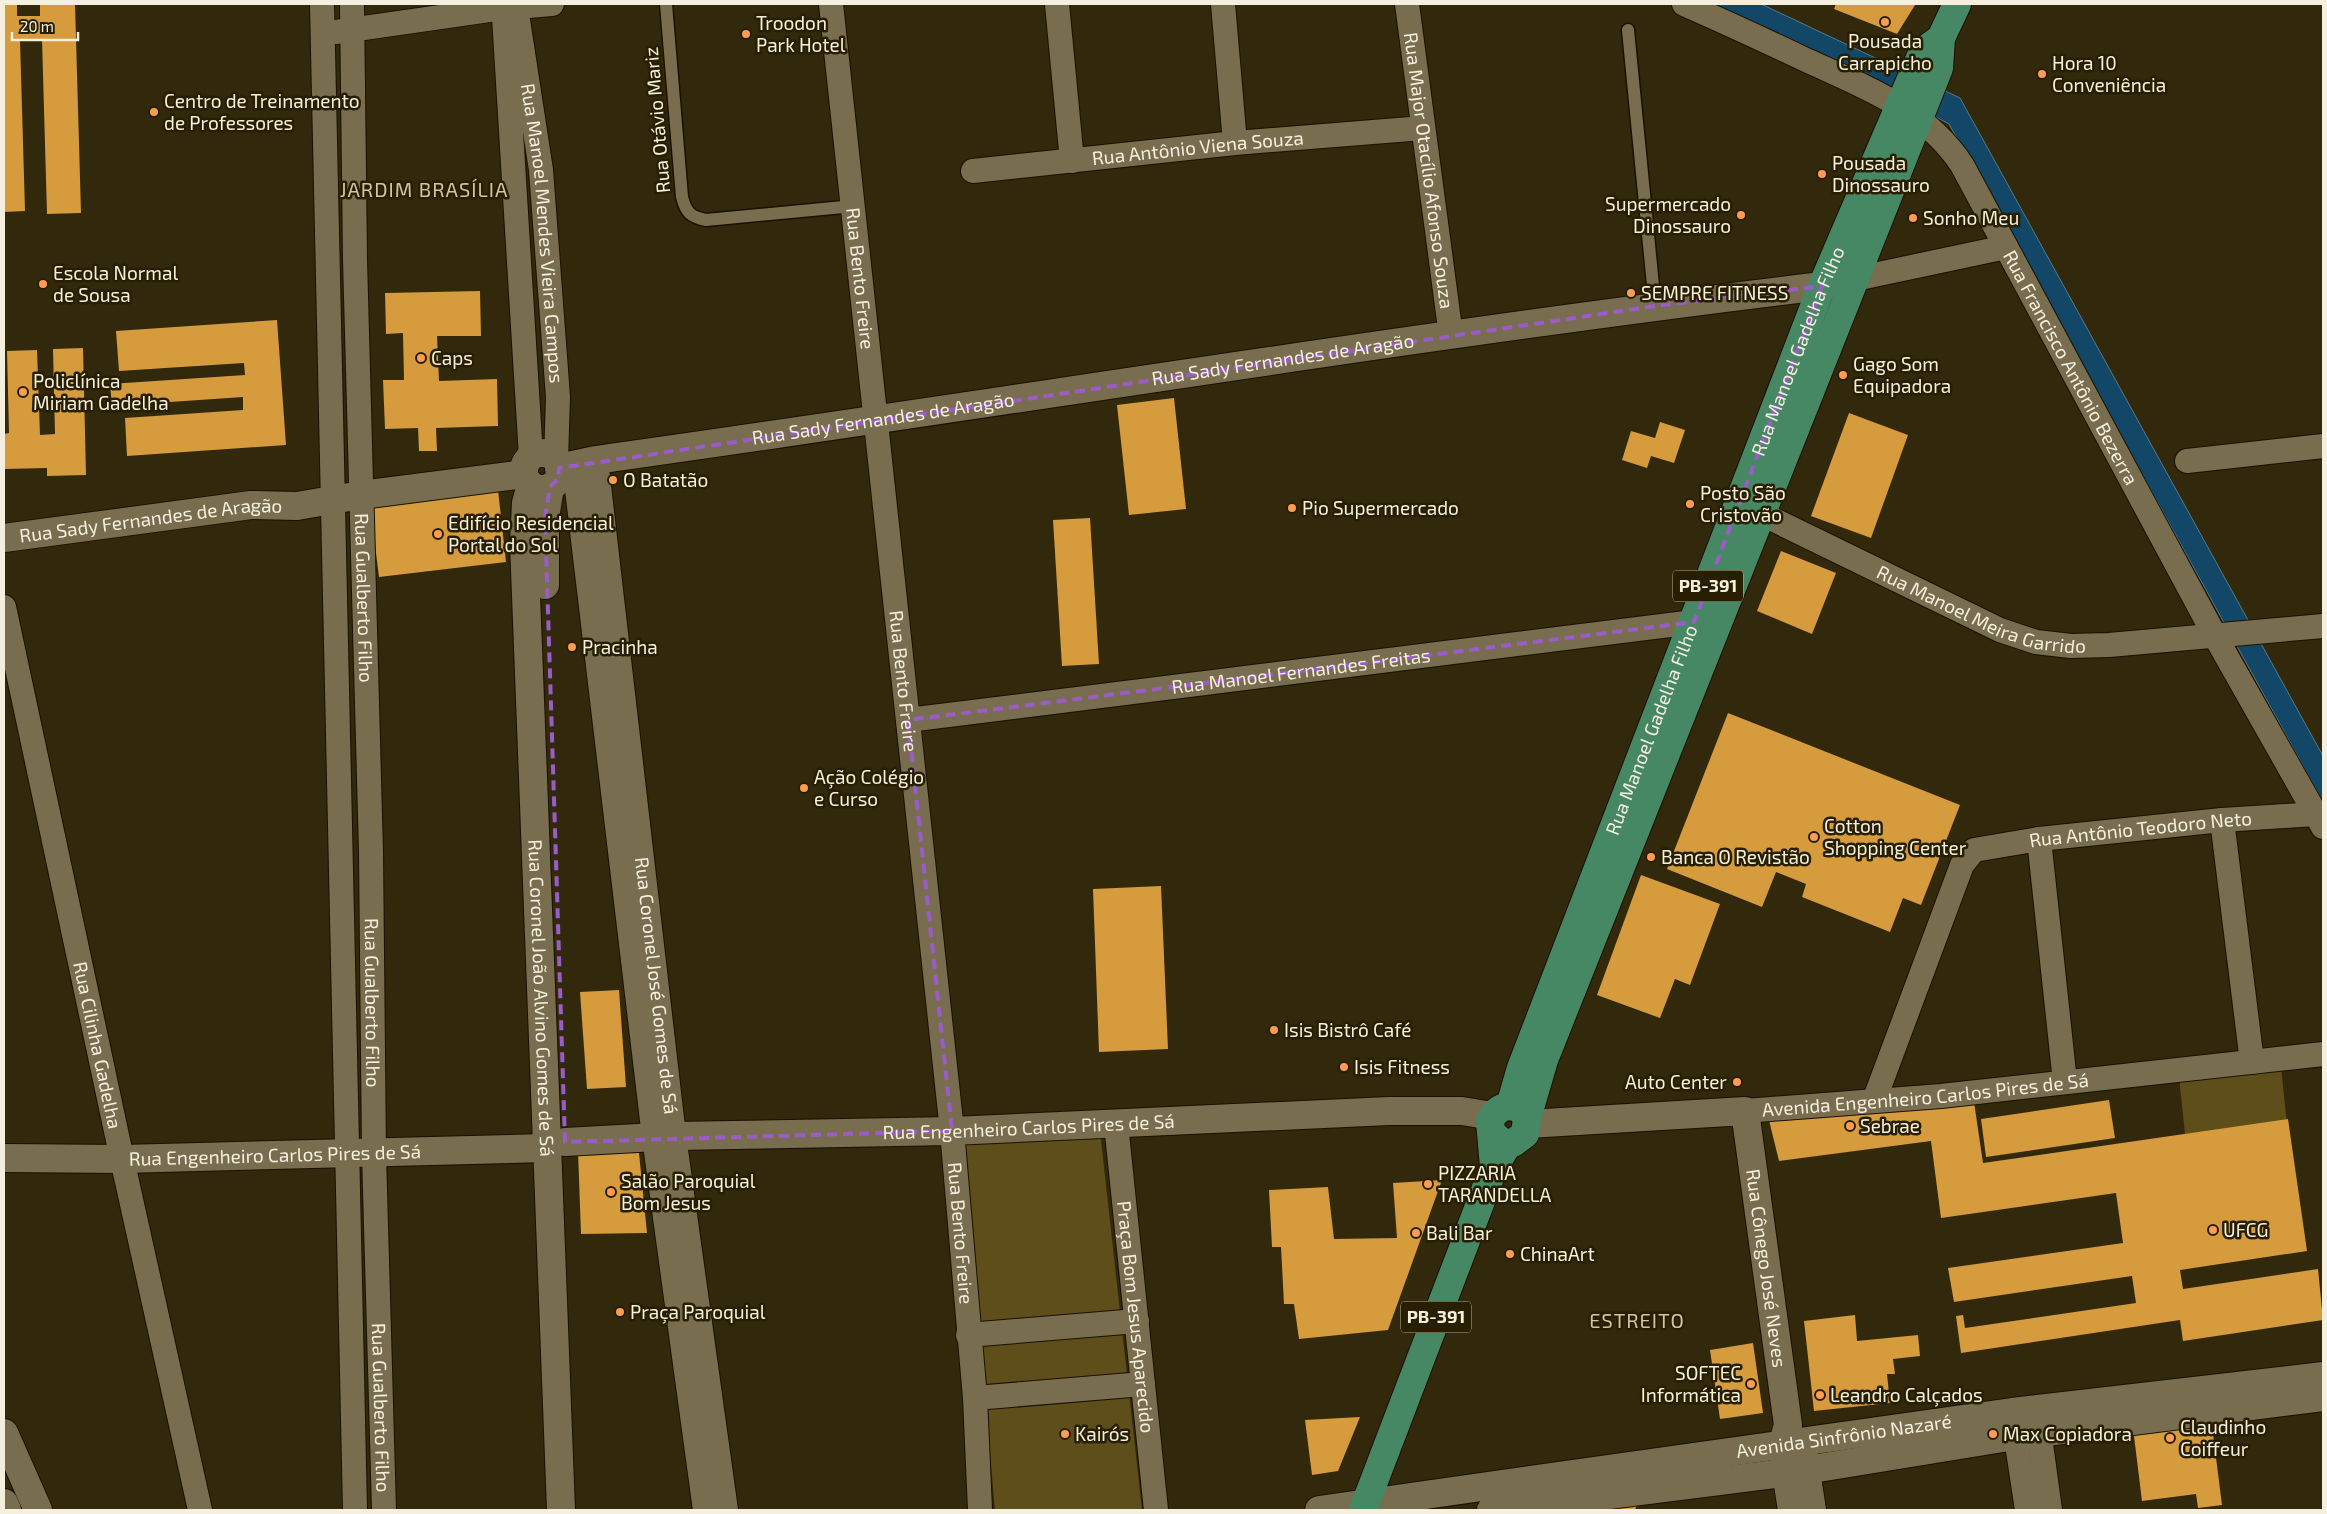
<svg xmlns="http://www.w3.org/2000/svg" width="2327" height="1514" font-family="'Exo 2',sans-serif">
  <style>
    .green { fill: #5e4e19 }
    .water { fill: #124767; stroke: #56798b }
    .building { fill: #d59b3d }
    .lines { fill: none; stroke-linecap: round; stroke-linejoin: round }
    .service-casing { stroke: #1a1100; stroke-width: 15 }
    .minor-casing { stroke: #1a1100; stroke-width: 26 }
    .tertiary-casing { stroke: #1a1100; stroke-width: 30 }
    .primary-casing { stroke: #1a1100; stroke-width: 30 }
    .service { stroke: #786e4f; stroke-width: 12 }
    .minor { stroke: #786e4f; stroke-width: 24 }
    .tertiary { stroke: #786e4f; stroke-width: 28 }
    .primary { stroke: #468764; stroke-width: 28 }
    .marked { fill: none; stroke: #9a5dc7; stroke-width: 4; stroke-dasharray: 10 6; stroke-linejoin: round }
    .poi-dot { fill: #fc9d53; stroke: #281f02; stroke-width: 2 }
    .labels { text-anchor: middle; stroke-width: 5; stroke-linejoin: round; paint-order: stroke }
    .shield { fill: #281f02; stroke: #b8b19c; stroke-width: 1 }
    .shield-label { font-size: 18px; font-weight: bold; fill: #f5efde }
    .poi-label { font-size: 19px; fill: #f5efde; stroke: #281f02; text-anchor: start }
    .street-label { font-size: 19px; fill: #f5efde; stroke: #281f02 }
    .neighbourhood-label { font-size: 20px; letter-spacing: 1px; fill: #d0c5a3; stroke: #281f02 }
  </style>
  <rect width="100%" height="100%" fill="#32280b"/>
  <g class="green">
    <polygon points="2281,1067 2287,1124 2185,1134 2179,1077"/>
    <polygon points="1100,1131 1142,1510 995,1510 962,1142"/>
  </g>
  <polygon class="water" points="1699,4 1761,4 1960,98 2323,756 2323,802 1949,124 1914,105"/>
  <g class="building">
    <polygon points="4,4 17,4 17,16 40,16 40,4 75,4 81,213 47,214 42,39 20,40 25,211 4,212"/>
    <polygon points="1836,4 1911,4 1915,5 1897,34 1834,9"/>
    <polygon points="480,291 481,336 437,336 439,381 497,379 498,426 436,428 437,451 419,451 418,428 385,429 383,380 404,380 403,333 386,334 385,293"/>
    <polygon points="277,320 286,445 127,456 125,418 243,410 243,397 112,406 110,384 245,375 244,363 119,371 116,331"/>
    <polygon points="83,348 86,475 47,476 47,468 4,469 4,434 9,433 7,351 37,350 40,435 55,434 53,349"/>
    <polygon points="1174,398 1186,509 1129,515 1117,405"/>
    <polygon points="1849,413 1908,435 1871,538 1811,516"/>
    <polygon points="1660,422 1685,430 1674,463 1651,456 1647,468 1622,460 1631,431 1655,438"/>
    <polygon points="498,490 506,562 379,577 370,505"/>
    <polygon points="1090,518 1099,664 1062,666 1053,520"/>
    <polygon points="1781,551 1836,573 1812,634 1757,611"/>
    <polygon points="1728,713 1960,805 1921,905 1903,898 1890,932 1802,897 1806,884 1776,872 1762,907 1667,869"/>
    <polygon points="1641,875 1720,904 1690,985 1675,979 1660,1018 1597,995"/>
    <polygon points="1161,886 1168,1049 1099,1052 1093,889"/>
    <polygon points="619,990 626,1087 587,1089 580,992"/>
    <polygon points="2109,1100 2115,1138 1986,1157 1981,1119"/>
    <polygon points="1974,1102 1983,1163 2288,1119 2307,1251 2180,1270 2183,1289 2318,1269 2323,1320 2183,1341 2180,1320 1961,1353 1956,1316 1963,1315 1965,1328 2136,1303 2132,1276 1954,1302 1948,1268 2123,1243 2116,1193 1941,1218 1931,1141 1779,1161 1767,1112"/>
    <polygon points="638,1143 647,1233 581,1234 578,1151"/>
    <polygon points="1442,1180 1388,1330 1299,1339 1294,1304 1284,1304 1281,1247 1272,1247 1269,1190 1328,1187 1334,1239 1397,1238 1393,1183"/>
    <polygon points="1855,1315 1857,1341 1918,1335 1920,1356 1893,1359 1895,1374 1887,1374 1890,1403 1814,1411 1804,1321"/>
    <polygon points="1753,1343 1763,1413 1720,1419 1710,1350"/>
    <polygon points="1360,1417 1338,1471 1312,1475 1305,1420"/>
    <polygon points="2211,1418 2222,1505 2198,1508 2196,1494 2142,1501 2133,1428"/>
    <polygon points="1638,1502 1635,1510 1596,1510"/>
  </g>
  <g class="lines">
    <g class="service-casing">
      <g id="service">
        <path d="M666,4L682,197C686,212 690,217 706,220L854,206"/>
        <polyline points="1628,30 1655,306"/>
      </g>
    </g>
    <g class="minor-casing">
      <g id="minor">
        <polyline points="322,4 355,1510"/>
        <path id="s1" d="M352,4L355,259L371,852L374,1154L384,1510"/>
        <path id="s2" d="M831,4L952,1131L975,1398L980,1510"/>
        <polyline points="1057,4 1072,161"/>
        <polyline points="1223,4 1235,143"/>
        <path id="s3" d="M1407,4L1451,336"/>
        <path id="s4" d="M1684,4C1725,22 1766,41 1806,60C1865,87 1925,109 1962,165L2215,636L2323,827"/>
        <path id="s5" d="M516,7L541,170L558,397L556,460"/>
        <polyline points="504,17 531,457"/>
        <polyline points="336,32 503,8 552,4"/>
        <path id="s6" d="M973,171L1235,143L1423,128"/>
        <polyline points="1855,279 2006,247"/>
        <path id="s7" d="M596,460L674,1136L726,1510"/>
        <polyline points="2187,461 2323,446"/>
        <polyline points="574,464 654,1137 705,1510"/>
        <path id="s8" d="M1762,514L2000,630L2036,642L2071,646L2109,645L2323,626"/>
        <path id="s9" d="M4,607L122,1159L200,1510"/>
        <path id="s10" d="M908,720L1694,622"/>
        <polyline points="2222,820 2252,1062"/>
        <polyline points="2039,839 2065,1082"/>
        <path id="s11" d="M1874,1101L1962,865L1974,850L2039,839L2222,820L2316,814"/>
        <path id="s12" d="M1745,1111L1941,1096L2323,1054"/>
        <path id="s13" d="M1116,1124L1156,1510"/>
        <polyline points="968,1335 1137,1321"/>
        <polyline points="975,1398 1143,1384"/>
        <polyline points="2037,1415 2050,1510"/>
        <polyline points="2013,1418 2027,1510"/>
      </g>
    </g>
    <g class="tertiary-casing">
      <g id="tertiary">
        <circle cx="542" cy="471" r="18"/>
        <path id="s14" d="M559,468L596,460C1005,403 1413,335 1822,286L1844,281"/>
        <path id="s15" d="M531,485L526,503L524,543L561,1510"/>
        <path id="s16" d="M4,538L251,505L297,506L361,495L524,474"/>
        <polyline points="545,585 545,518 550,487"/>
        <path id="s17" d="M1528,1124L1745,1111L1788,1425L1782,1446L1792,1510"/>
        <path id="s18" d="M565,1142L674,1136L952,1131L1389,1111H1462L1492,1116"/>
        <path id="s19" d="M4,1158L122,1159L546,1148"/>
        <polyline points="4,1433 38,1510"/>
        <polyline points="1803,1452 1812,1510"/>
        <polyline points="4,1503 7,1510"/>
        <path id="s20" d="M1319,1510L2012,1412L2323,1376"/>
        <polyline points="1491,1510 1806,1470 2015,1436 2323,1397"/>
      </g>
    </g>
    <g class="primary-casing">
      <g id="primary">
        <path id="s21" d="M1510,1106L1521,1068L1822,286L1920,58L1926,49L1941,38L1957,4"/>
        <polyline points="1527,1118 1544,1060 1939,68 1941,38"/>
        <path d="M1492,1133L1503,1143H1513L1525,1134L1527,1118C1518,1100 1497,1104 1490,1121L1494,1167"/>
        <polyline points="1363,1510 1494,1167 1508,1144"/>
      </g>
    </g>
    <use href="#service" class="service"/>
    <use href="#minor" class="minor"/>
    <use href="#tertiary" class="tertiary"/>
    <use href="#primary" class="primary"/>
  </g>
  <path class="marked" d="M1822,286L1694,622L908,720L952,1131L565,1142L545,518L550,487L558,479L559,468L1655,306Z"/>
  <g class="poi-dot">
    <circle cx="1885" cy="22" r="5"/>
    <circle cx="746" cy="34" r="5"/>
    <circle cx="2042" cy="74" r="5"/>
    <circle cx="154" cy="112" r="5"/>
    <circle cx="1822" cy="174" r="5"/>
    <circle cx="1741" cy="215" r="5"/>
    <circle cx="1913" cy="218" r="5"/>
    <circle cx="43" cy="284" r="5"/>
    <circle cx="1631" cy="293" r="5"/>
    <circle cx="421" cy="358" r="5"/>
    <circle cx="1843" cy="375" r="5"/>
    <circle cx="23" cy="392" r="5"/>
    <circle cx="613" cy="480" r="5"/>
    <circle cx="1690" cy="504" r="5"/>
    <circle cx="1292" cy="508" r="5"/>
    <circle cx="438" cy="534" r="5"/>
    <circle cx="572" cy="647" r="5"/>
    <circle cx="804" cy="788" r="5"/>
    <circle cx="1814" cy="837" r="5"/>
    <circle cx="1651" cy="857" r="5"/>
    <circle cx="1274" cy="1030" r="5"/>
    <circle cx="1344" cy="1067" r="5"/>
    <circle cx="1737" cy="1082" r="5"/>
    <circle cx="1850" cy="1126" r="5"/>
    <circle cx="1428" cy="1184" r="5"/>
    <circle cx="611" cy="1192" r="5"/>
    <circle cx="2213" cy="1230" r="5"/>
    <circle cx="1416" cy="1233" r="5"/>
    <circle cx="1510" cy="1254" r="5"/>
    <circle cx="620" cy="1312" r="5"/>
    <circle cx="1751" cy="1384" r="5"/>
    <circle cx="1820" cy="1395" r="5"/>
    <circle cx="1065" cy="1434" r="5"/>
    <circle cx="1993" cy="1434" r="5"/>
    <circle cx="2170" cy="1438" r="5"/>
  </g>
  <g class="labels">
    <g class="shield">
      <rect x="1673" y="570.5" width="70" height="31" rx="4"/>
      <rect x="1401" y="1301.5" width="70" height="31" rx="4"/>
    </g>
    <g class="shield-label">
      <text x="1708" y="592">PB-391</text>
      <text x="1436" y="1323">PB-391</text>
    </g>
    <g class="poi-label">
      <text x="756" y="30">Troodon<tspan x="756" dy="22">Park Hotel</tspan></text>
      <text x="1885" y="48" text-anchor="middle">Pousada<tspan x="1885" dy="22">Carrapicho</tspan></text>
      <text x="2052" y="70">Hora 10<tspan x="2052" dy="22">Conveniência</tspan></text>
      <text x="164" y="108">Centro de Treinamento<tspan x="164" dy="22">de Professores</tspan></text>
      <text x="1832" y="170">Pousada<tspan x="1832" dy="22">Dinossauro</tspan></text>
      <text x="1731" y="211" text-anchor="end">Supermercado<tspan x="1731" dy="22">Dinossauro</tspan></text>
      <text x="1923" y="225">Sonho Meu</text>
      <text x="53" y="280">Escola Normal<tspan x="53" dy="22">de Sousa</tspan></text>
      <text x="1641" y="300">SEMPRE FITNESS</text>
      <text x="431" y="365">Caps</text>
      <text x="1853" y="371">Gago Som<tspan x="1853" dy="22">Equipadora</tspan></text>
      <text x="33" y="388">Policlínica<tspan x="33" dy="22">Miriam Gadelha</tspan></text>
      <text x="623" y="487">O Batatão</text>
      <text x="1700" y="500">Posto São<tspan x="1700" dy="22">Cristovão</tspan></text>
      <text x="1302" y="515">Pio Supermercado</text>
      <text x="448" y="530">Edifício Residencial<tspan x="448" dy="22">Portal do Sol</tspan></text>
      <text x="582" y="654">Pracinha</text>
      <text x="814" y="784">Ação Colégio<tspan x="814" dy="22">e Curso</tspan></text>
      <text x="1824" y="833">Cotton<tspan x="1824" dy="22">Shopping Center</tspan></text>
      <text x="1661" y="864">Banca O Revistão</text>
      <text x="1284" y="1037">Isis Bistrô Café</text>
      <text x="1354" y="1074">Isis Fitness</text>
      <text x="1727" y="1089" text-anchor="end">Auto Center</text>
      <text x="1860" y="1133">Sebrae</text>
      <text x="1438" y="1180">PIZZARIA<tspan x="1438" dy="22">TARANDELLA</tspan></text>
      <text x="621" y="1188">Salão Paroquial<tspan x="621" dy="22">Bom Jesus</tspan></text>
      <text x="2223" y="1237">UFCG</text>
      <text x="1426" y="1240">Bali Bar</text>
      <text x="1520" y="1261">ChinaArt</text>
      <text x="630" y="1319">Praça Paroquial</text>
      <text x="1741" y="1380" text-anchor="end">SOFTEC<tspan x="1741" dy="22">Informática</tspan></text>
      <text x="1830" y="1402">Leandro Calçados</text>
      <text x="2180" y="1434">Claudinho<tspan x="2180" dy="22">Coiffeur</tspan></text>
      <text x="1075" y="1441">Kairós</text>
      <text x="2003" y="1441">Max Copiadora</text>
    </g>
    <g class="street-label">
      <text transform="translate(657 120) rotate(-95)" y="7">Rua Otávio Mariz</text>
      <text dy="7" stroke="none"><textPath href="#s6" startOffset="226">Rua Antônio Viena Souza</textPath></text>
      <text dy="7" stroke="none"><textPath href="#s3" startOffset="168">Rua Major Otacílio Afonso Souza</textPath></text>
      <text dy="7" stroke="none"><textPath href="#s5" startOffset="228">Rua Manoel Mendes Vieira Campos</textPath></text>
      <text dy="7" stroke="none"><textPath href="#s2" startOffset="276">Rua Bento Freire</textPath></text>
      <text dy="7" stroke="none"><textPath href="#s21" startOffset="808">Rua Manoel Gadelha Filho</textPath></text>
      <text dy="7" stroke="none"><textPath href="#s14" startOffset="732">Rua Sady Fernandes de Aragão</textPath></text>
      <text dy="7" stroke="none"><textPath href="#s4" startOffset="555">Rua Francisco Antônio Bezerra</textPath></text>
      <text dy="7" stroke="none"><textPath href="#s14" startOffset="328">Rua Sady Fernandes de Aragão</textPath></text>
      <text dy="7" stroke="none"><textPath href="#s16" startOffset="148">Rua Sady Fernandes de Aragão</textPath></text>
      <text dy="7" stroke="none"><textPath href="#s1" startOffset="594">Rua Gualberto Filho</textPath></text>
      <text dy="7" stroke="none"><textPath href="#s8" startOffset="241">Rua Manoel Meira Garrido</textPath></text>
      <text dy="7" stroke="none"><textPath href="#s10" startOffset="396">Rua Manoel Fernandes Freitas</textPath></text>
      <text dy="7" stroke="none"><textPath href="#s2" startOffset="681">Rua Bento Freire</textPath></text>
      <text dy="7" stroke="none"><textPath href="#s21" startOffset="402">Rua Manoel Gadelha Filho</textPath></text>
      <text dy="7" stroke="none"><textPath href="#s11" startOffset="439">Rua Antônio Teodoro Neto</textPath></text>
      <text dy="7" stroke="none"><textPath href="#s7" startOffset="529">Rua Coronel José Gomes de Sá</textPath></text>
      <text dy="7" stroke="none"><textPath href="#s15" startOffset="514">Rua Coronel João Alvino Gomes de Sá</textPath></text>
      <text dy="7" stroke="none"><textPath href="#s1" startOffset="999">Rua Gualberto Filho</textPath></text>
      <text dy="7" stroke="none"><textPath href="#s9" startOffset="448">Rua Cilinha Gadelha</textPath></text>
      <text dy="7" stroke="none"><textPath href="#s12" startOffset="181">Avenida Engenheiro Carlos Pires de Sá</textPath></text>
      <text dy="7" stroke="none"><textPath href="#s18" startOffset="464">Rua Engenheiro Carlos Pires de Sá</textPath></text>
      <text dy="7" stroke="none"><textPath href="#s19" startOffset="271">Rua Engenheiro Carlos Pires de Sá</textPath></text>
      <text dy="7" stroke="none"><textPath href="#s2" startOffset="1236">Rua Bento Freire</textPath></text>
      <text dy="7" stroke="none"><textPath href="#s17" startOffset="376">Rua Cônego José Neves</textPath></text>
      <text dy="7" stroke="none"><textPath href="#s13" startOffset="194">Praça Bom Jesus Aparecido</textPath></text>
      <text dy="7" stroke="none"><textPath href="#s1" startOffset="1404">Rua Gualberto Filho</textPath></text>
      <text dy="7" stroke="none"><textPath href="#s20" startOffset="530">Avenida Sinfrônio Nazaré</textPath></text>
    </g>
    <g class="neighbourhood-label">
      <text x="424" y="197">JARDIM BRASÍLIA</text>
      <text x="1637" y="1328">ESTREITO</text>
    </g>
  </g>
  <rect width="2327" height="1514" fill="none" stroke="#f5efde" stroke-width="10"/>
  <path d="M12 32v8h66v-8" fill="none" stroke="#f5efde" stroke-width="2.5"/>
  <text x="20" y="32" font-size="15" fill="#f5efde" stroke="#281f02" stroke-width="4" paint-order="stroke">20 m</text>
</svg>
